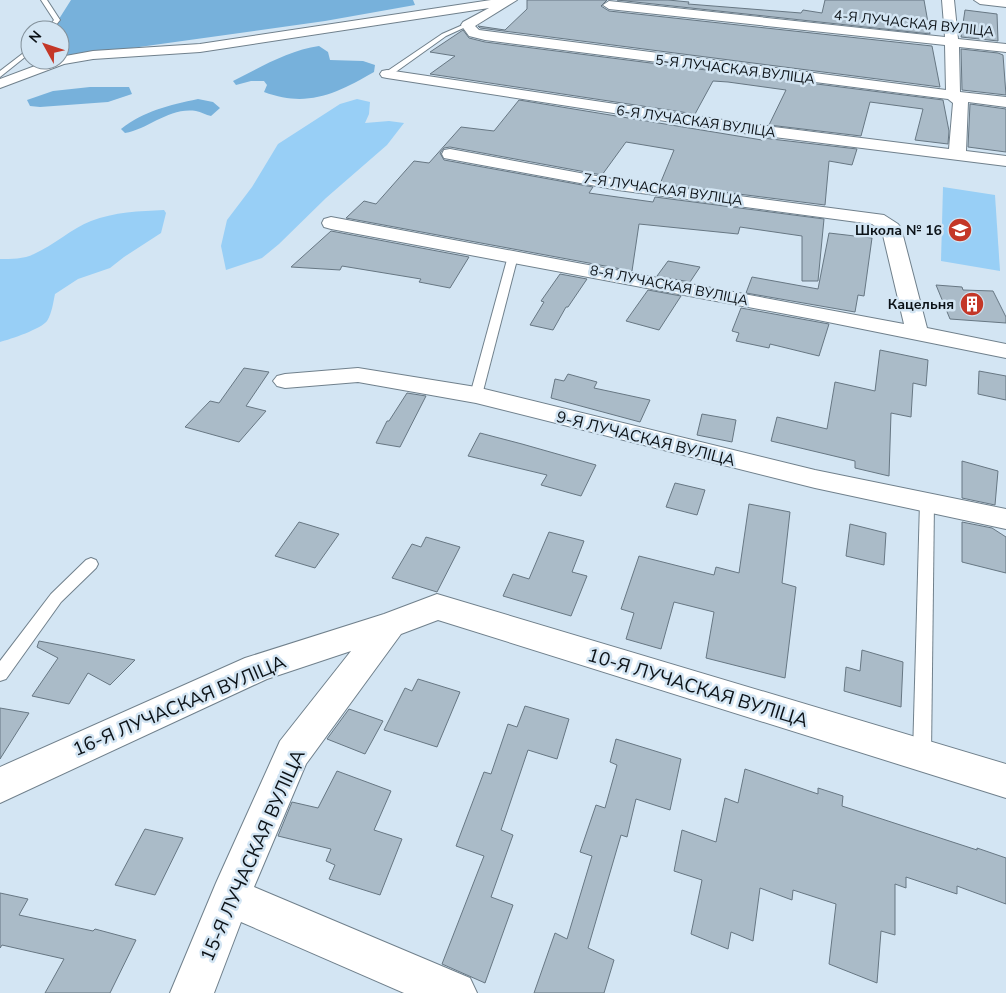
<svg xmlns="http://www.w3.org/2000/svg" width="1006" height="993" font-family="'Nunito Sans',sans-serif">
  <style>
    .green { fill: #98cff6 }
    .forest { fill: #77b1db }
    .building { fill: #aabbc8; stroke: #677783 }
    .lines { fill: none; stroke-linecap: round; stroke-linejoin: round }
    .service-casing { stroke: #70808c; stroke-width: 2 }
    .minor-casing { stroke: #70808c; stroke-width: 2 }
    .service { fill: #fff; fill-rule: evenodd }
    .minor { fill: #fff; fill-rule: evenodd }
    .labels { text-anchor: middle; stroke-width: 5; stroke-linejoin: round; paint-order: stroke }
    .far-street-label { font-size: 14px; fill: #0c1217; stroke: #d3e5f3 }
    .far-poi-label { font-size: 14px; font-weight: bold; fill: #0c1217; stroke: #d3e5f3; text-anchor: end }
    .street-label { font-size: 16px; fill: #0c1217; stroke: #d3e5f3 }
    .near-street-label { font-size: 19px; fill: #0c1217; stroke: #d3e5f3 }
  </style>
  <rect width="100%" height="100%" fill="#d3e5f3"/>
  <g class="green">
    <polygon points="357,99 370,102 369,114 365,123 389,121 404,123 387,145 326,198 279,244 262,258 226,270 221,246 227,220 252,187 278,144 340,104"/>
    <polygon points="943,187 995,195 1000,271 941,261"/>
    <path d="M164,210L166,213L161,233L124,257L110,268L78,279L55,294C53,303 52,313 47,321C41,329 11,339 0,342V259C11,259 24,259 34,254C54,245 71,229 91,221C114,212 140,211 164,210Z"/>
  </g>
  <g class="forest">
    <polygon points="71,0 413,0 415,5 325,21 60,58 60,30 52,30"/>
    <path d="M319,46L328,52L330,60L363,61L375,65L374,72C336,94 307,108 264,92L267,85L264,81H251L236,85L233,81C259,68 289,50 319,46Z"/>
    <polygon points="90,87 129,87 132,94 108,102 40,107 30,106 27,100 53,91"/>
    <path d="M198,99L213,102L220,108L211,116C206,115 201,112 196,111C169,107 149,129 125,133L121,129C144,111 169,105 198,99Z"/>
  </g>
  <g class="building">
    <polygon points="527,0 607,0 601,6 609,11 932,46 940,87 480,28 478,26 505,30 527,9"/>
    <polygon points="617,0 668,0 689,2 688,4 801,13 803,10 822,13 825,0 924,0 930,34"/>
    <polygon points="965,10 997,14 998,41 961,37"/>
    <polygon points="463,30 469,38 485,42 943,100 949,131 948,144 915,140 923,109 870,102 861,136 769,125 786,90 728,82 713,81 695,114 430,74 455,56 430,52"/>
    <polygon points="961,49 998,53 1003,55 1006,95 962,90"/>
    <polygon points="519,100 762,140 763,138 857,149 852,165 829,161 825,205 660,184 674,150 626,142 602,175 450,147 444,148 440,153 444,160 593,187 589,193 653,202 655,197 824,219 818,281 802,281 802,236 740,227 738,234 639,224 632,271 346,218 364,201 376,204 414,161 429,163 461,127 494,131"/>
    <polygon points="970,104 1006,109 1006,152 968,147"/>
    <polygon points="331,231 469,257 450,288 419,282 421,279 342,266 340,270 291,267"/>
    <polygon points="829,233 872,238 864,296 858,295 855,312 746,293 752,277 818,289"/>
    <polygon points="668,261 700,267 690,282 657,276"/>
    <polygon points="560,274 587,279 568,307 566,307 553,330 530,325 544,302 541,301"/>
    <polygon points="936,285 962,287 963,290 993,291 1006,317 1006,323 950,319"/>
    <polygon points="648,290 681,296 659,330 626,321"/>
    <polygon points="741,308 829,324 819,356 770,344 769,348 736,341 739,333 732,331"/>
    <polygon points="880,350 928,360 926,386 913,383 911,417 891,413 889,476 855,468 855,461 771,441 777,417 827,429 835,382 875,391"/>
    <polygon points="244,368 269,372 246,406 266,411 239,442 185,427 210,401 219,403"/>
    <polygon points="979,371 1006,376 1006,400 978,394"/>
    <polygon points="568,374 597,382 594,388 650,400 640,422 551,398 555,379 564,381"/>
    <polygon points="407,393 426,396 400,447 376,443 387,421 389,421"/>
    <polygon points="702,414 736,420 732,442 697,435"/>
    <polygon points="480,433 522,444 596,465 581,496 541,485 547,475 468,456"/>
    <polygon points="962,461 998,471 995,505 962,498"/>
    <polygon points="675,483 705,490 697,515 666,507"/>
    <polygon points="749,504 790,512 782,583 796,587 785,678 706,658 714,612 674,602 661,649 626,639 634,613 621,609 639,556 714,575 716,567 739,573"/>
    <polygon points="299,522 339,534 315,568 275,556"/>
    <polygon points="962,522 992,528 1006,537 1006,573 962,562"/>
    <polygon points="850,524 886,533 884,565 846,556"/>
    <polygon points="549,532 584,541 572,572 587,576 571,616 503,596 513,574 529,579"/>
    <polygon points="426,537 460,547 437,592 392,578 412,544 421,547"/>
    <polygon points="39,641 101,653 135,660 110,685 88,673 69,704 32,696 58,658 37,647"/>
    <polygon points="862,650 903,662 901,707 844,691 846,667 860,671"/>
    <polygon points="418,679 460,692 437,747 384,730 405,688 412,691"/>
    <polygon points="525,706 569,719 557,759 528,750 501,830 513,835 491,897 513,905 485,983 442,964 484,856 456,846 484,772 491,774 508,724 517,727"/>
    <polygon points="0,708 29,713 0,759"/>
    <polygon points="349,709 383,721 365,754 327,739"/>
    <polygon points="616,739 681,759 670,810 636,799 627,837 621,835 588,948 614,960 604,993 534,993 555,933 567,939 592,856 580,852 596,805 605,808 617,765 610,762"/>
    <polygon points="745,769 818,794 818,788 843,796 842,806 977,850 977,848 1006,858 1006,904 957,886 957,894 906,877 906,888 895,884 895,935 881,931 877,983 829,964 836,904 793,890 792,900 760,888 753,941 731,932 728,949 691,934 702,880 674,871 682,830 716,842 725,798 738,803"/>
    <polygon points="337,771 391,791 374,830 402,839 380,895 329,879 335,865 326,861 331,849 278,836 292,802 318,808"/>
    <polygon points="145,829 183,838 155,895 115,885"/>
    <polygon points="0,893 28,899 19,915 93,931 95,929 136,940 110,993 45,993 64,959 2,945 0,948"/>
  </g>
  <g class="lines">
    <g class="service-casing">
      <g id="service">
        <polygon points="41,0 47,0 60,20 52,30 46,30 54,20"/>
        <polygon points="465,24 470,25 446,36 390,76 383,74 442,34"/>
        <polygon points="30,48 30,53 0,77 0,71"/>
        <polygon points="513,253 518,256 482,395 476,399 472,398 470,395 508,256"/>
        <polygon points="927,497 932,498 934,502 931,755 928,761 922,763 916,761 913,755 920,502 922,498"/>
        <polygon points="91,558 96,560 98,564 96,568 61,602 6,679 0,681 0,661 51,594 86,560"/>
      </g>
    </g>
    <g class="minor-casing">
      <g id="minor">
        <polygon points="491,0 517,0 475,26 479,30 946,90 945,45 609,9 603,5 609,1 945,37 942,0 954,0 958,39 1006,44 1006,52 959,47 960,92 1006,97 1006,107 968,102 966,151 1006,156 1006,166 750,134 387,78 382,77 380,74 382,71 387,70 750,124 949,149 953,103 948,99 485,40 469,36 461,25 463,22 489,8 200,52 93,59 64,64 0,88 0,79 51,60 60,60 60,57 93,51 200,44"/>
        <polygon points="974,0 1006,0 1006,7 980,4"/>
        <polygon points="450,149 618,180 884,215 898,224 901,228 927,328 1006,344 1006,358 818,320 331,229 324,227 322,223 324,219 331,217 904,324 882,231 872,224 618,190 444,158 442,154 444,150"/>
        <polygon points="358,368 476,387 815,470 1006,509 1006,529 815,488 476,403 358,382 285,388 277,386 273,381 277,376 285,374"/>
        <polygon points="437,594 1006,764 1006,798 438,620 401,634 306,764 254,887 470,978 477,993 404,993 241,922 214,993 170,993 216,883 280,741 351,651 267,679 0,803 0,767 245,658 384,614"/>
      </g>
    </g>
    <use href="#service" class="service"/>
    <use href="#minor" class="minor"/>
  </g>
  <defs>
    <g id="school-disc" transform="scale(1.25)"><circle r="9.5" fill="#c43727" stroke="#d3e5f3"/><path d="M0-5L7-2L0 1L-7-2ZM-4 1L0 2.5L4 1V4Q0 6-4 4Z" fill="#fff"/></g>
    <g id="building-disc" transform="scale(1.25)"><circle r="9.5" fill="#c43727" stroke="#d3e5f3"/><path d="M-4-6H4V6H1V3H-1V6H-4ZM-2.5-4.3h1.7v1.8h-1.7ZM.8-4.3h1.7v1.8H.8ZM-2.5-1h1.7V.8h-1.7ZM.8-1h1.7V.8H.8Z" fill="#fff"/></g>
  </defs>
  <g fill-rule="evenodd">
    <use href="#school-disc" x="960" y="230"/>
    <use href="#building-disc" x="972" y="304"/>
  </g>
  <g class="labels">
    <g class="far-street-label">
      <text transform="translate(914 23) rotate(6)" y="5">4-Я ЛУЧАСКАЯ ВУЛІЦА</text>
      <text transform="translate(735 69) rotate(7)" y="5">5-Я ЛУЧАСКАЯ ВУЛІЦА</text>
      <text transform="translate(696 121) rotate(8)" y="5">6-Я ЛУЧАСКАЯ ВУЛІЦА</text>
      <text transform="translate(663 189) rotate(8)" y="5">7-Я ЛУЧАСКАЯ ВУЛІЦА</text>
      <text transform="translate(669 285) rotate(11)" y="5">8-Я ЛУЧАСКАЯ ВУЛІЦА</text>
    </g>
    <g class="far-poi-label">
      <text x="942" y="235">Школа № 16</text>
      <text x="954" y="309">Кацельня</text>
    </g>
    <g class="street-label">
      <text transform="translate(646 438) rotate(14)" y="6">9-Я ЛУЧАСКАЯ ВУЛІЦА</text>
    </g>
    <g class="near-street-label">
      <text transform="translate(698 687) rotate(17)" y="7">10-Я ЛУЧАСКАЯ ВУЛІЦА</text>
      <text transform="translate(179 705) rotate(-23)" y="7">16-Я ЛУЧАСКАЯ ВУЛІЦА</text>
      <text transform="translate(252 855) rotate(-66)" y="7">15-Я ЛУЧАСКАЯ ВУЛІЦА</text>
    </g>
  </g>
  <g transform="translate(45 45) rotate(310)"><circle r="24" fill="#d3e5f3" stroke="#83919b"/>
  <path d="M0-4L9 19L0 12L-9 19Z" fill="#c43727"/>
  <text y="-8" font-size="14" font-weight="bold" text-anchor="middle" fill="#0c1217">N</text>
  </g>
</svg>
